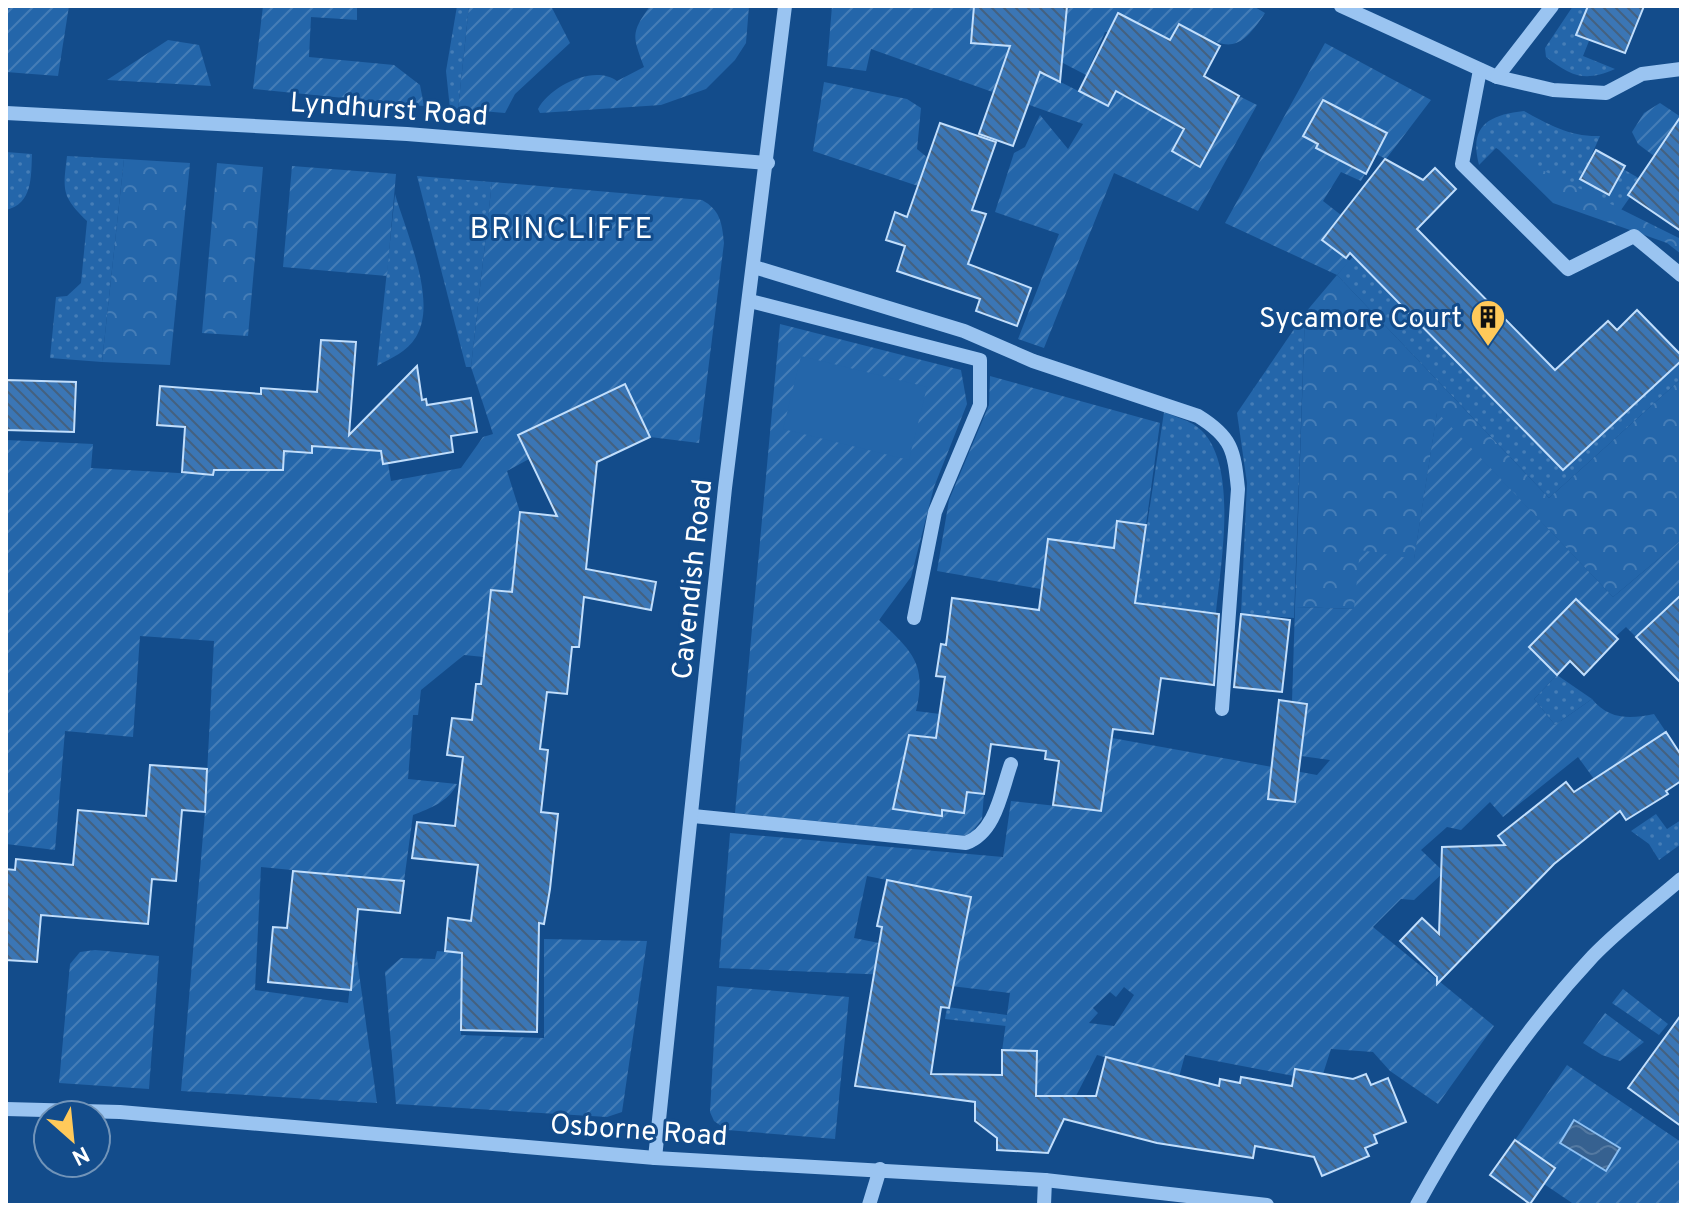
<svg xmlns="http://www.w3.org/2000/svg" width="1687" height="1211" font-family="Overpass,sans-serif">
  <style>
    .grass { fill: url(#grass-dots) }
    .forest { fill: url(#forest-crowns) }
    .garden { fill: url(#garden-furrows); fill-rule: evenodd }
    .pitch { fill: #2466aa }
    .water { fill: url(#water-waves); stroke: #8cc0f4; stroke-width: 2 }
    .building { fill: url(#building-back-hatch); stroke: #c1defc; stroke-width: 2 }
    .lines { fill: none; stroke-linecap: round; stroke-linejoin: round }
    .minor { stroke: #9ac4f1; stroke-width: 14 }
    .labels { text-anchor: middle; stroke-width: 6; stroke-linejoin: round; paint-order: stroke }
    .street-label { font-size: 28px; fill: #fff; stroke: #134c8b }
    .poi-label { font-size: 28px; fill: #fff; stroke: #134c8b; text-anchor: end }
    .neighbourhood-label { font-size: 30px; letter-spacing: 2px; fill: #fff; stroke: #134c8b }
  </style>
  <defs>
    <pattern id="grass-dots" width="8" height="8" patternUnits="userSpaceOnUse" patternTransform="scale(2)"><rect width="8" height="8" fill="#2466aa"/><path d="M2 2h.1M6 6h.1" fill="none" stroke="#457db7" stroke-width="1.8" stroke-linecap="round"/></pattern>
    <pattern id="forest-crowns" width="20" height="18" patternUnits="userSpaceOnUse" patternTransform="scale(2)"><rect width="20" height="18" fill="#2466aa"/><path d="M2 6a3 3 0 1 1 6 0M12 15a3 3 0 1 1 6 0" fill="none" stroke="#457db7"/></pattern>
    <pattern id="garden-furrows" width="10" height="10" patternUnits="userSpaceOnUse" patternTransform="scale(2)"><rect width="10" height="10" fill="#2466aa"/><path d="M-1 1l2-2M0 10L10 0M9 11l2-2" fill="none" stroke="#457db7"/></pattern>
    <pattern id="water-waves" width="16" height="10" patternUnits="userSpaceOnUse" patternTransform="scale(2)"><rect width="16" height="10" fill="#366190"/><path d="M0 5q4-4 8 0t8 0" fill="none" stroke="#5479a1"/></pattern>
    <pattern id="building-back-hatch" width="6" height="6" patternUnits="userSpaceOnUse" patternTransform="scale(2)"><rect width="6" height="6" fill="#3b76b5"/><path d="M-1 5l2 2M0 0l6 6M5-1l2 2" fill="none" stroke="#446180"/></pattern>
  </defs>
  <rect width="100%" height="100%" fill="#134c8b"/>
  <g class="grass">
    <polygon points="457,6 469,6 458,109 450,109 446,71"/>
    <path d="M1573,6H1588L1576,35L1589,41L1583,56L1615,69C1585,82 1572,77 1546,57L1545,48Z"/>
    <path d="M1524,111C1549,125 1571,137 1600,136L1581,179L1609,195L1623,169L1642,180L1621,210L1496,148L1479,165C1469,127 1487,115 1524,111Z"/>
    <path d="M6,152L32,154C31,176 33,204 6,210Z"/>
    <path d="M67,156L124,159L102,362L50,358L56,297L67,296L81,283L87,221C61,196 63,190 67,156Z"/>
    <polygon points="417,176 492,182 471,367 466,367"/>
    <path d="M395,194C406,232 438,302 416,337C407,352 391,358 377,366Z"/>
    <polygon points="1401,201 1423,223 1372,275 1563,469 1681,361 1681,379 1549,498 1337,275"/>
    <polygon points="1305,313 1294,618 1241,614 1247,483 1237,413"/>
    <path d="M1164,412C1173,416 1184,419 1193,424C1242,453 1220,566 1216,613L1166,607L1124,680Z"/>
    <polygon points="1557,675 1592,699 1555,725 1534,699"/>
    <polygon points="1656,814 1667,829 1681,820 1681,844 1659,860 1649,844 1631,831"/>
    <polygon points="947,1007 1007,1015 1006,1026 945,1019"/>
  </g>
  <g class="forest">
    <polygon points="1496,147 1681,239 1681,254 1667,243 1553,203"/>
    <polygon points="124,159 190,163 170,365 102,362"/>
    <polygon points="217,163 263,167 248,336 202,333"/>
    <polygon points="1337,275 1549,498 1681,379 1681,540 1613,597 1437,413 1414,560 1355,609 1295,607 1305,313"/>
  </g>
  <g class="garden">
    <polygon points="6,6 69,6 58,76 6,72"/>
    <polygon points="263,6 357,6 357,20 311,17 309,57 394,65 420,85 424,106 253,89"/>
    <polygon points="469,6 551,6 570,43 515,94 505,113 458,109"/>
    <path d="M650,6H749L746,43L735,60L706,89L661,105L540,113L538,109C550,86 594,64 617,81L644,67C633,36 630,34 650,6Z"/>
    <path d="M832,6H974L972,43L1021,47L1015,59L1108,106L1148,29L1105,32L1086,75L1040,51L1067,6H1253L1265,13C1233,62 1223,44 1179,24L1184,129L1172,151L1200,167L1239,96L1257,105L1198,211L1114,173L1044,348L1018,339L1059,234L995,212L1014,153L1025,147L1040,115L1068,149L1083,124L871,49L866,71L827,66Z"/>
    <polygon points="168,40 199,45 211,86 107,80"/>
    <polygon points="1325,43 1431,100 1386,159 1376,154 1386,133 1322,100 1304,136 1318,144 1316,148 1365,174 1361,181 1341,172 1323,201 1341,215 1322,241 1350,261 1337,275 1225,223"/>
    <polygon points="824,82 907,99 921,108 917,149 928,158 918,186 813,151"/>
    <polygon points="1660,103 1681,117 1654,156 1638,144 1632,132 1644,113"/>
    <polygon points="292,166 396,174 387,276 283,267"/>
    <path d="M492,182L702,200C720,210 722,222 724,243L699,443L650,437L625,384L518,435L529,459L507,471L520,512L518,592L491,590L484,657L464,655L421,690L418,715H413L408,779L457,784C448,802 431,808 413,815L404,881L261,867L255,990L348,1003L355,944L377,1103L181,1091L205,812L214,641L140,636L133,737L65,731L55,850L6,844V440L93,444L91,468L213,475L216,444L234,467L282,470L284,451L312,452V446L367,451L369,434L378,432L383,463H388L391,481L461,468L483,437L493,434L471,367Z"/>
    <path d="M780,324L961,370L967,404L934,487L911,577L879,620C913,652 927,664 916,711L940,714L936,738L909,735L893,809L941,816L942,810L963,813L967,792L984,794L982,819L969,836L735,813Z"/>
    <polygon points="990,376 1160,423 1146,525 1118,521 1114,548 1049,539 1041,589 937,571 949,500 989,405"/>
    <path d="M1437,412L1613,597L1681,540V608L1674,601L1636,637L1626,627L1615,637L1576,599L1529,647L1557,675L1534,699L1555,725L1592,699C1609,720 1630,719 1654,714L1666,732L1594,779L1578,757L1503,817L1490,802L1461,830L1447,827L1421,850L1444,872L1414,900L1401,899L1373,927L1494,1026L1438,1104L1390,1071L1373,1052L1331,1049L1323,1074L1294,1076L1185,1055L1179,1077L1097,1055L1058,1131L1059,1096H1036L1002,1051L1010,993L934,984L961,947L971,897L867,876L854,938L879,943L876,960L892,963L890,975L719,968L730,833L1003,857L1011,801L1101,811L1112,738L1317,775L1330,760L1301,756L1307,704L1292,702L1295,607L1354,609L1360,550L1414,559ZM1124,987L1134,995L1114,1026L1089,1023L1098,1013L1093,1008L1110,992L1116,997Z"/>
    <polygon points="544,939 647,941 622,1112 607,1117 396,1104 385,972 401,958 435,959 437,951 462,953 461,1035 544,1038"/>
    <polygon points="95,950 159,956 149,1089 59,1083 70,964 80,952"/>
    <polygon points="717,986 849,997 835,1139 727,1130 714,1121 710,1112"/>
    <polygon points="1623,989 1668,1024 1659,1035 1612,1003"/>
    <polygon points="1605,1013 1644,1042 1620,1061 1602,1055 1583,1043"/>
    <polygon points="1567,1065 1681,1142 1681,1205 1575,1205 1544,1184 1555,1168 1515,1140"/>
  </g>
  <polygon class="pitch" points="801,356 927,387 909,460 783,429"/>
  <polygon class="water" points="1574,1120 1620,1148 1606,1171 1560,1143"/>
  <g class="building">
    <polygon points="974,6 1067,6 1060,82 1040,72 1013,146 979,134 1010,46 971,43"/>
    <polygon points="1588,6 1644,6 1625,53 1576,35"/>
    <polygon points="1118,13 1170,40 1179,24 1220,46 1204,76 1239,96 1200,167 1172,151 1184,129 1116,91 1108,106 1079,91"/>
    <polygon points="1323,100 1387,133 1366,174 1316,148 1318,144 1303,136"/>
    <polygon points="1681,116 1681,231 1628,195"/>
    <polygon points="940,123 996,142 972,210 986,214 968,264 1031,288 1017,326 976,311 980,299 897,271 905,246 886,240 895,212 907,217"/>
    <polygon points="1596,150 1625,166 1609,195 1580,179"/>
    <polygon points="1385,159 1423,180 1435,168 1456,189 1417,229 1555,370 1608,321 1617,330 1637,310 1681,355 1681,361 1563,470 1350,253 1346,258 1322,240"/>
    <polygon points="321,340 356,342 349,435 417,366 422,400 426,399 427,405 471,398 477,432 451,436 453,452 383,464 381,451 312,446 312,453 284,451 283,470 214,470 213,475 182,472 185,427 157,425 160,386 261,394 261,388 317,392"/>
    <polygon points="6,380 76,382 74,432 6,430"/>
    <polygon points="625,384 650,437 597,462 586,569 656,582 651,610 584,597 579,647 572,647 567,694 547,692 540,749 548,750 541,812 558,814 550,889 544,924 539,923 537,1032 461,1030 462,953 445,951 448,918 471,921 478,865 412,858 417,822 455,826 463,757 447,755 452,718 472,720 476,684 481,684 491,590 512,592 520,512 557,516 518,435"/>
    <polygon points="1117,521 1146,525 1135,603 1219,614 1214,685 1161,678 1153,734 1113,729 1101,811 1053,805 1059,761 1045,759 1046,751 991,744 984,794 967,792 964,813 942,810 942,816 893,809 909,735 936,738 945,677 936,676 941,644 946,645 952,598 1039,610 1048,539 1114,548"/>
    <polygon points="1681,595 1681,683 1636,637"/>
    <polygon points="1576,599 1618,639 1584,675 1570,661 1557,675 1529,647"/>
    <polygon points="1241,614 1290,620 1282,692 1234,687"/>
    <polygon points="1279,700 1307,704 1295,802 1268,799"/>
    <polygon points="1666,732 1681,755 1681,781 1666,791 1668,794 1626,820 1620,811 1554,864 1437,984 1437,977 1400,941 1422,918 1439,934 1442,847 1505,845 1498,836 1566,782 1574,792"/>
    <polygon points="150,765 207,769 205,812 182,810 176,881 152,879 148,924 41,915 37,962 6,960 6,869 15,870 16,859 73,865 78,810 146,816"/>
    <polygon points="293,871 404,881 400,913 358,909 351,990 268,982 273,927 287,928"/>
    <polygon points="887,880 971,897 949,1008 941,1007 931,1074 1002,1075 1002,1050 1037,1051 1036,1096 1096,1096 1106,1057 1219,1086 1220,1079 1240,1083 1241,1077 1292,1086 1295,1069 1353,1079 1366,1074 1371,1085 1388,1078 1406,1122 1374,1135 1377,1143 1365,1148 1369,1156 1322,1176 1314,1157 1255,1146 1253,1158 1157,1143 1064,1119 1048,1153 997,1150 997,1138 975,1121 975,1102 855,1086 882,927 877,926"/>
    <polygon points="1681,1015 1681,1126 1628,1088"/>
    <polygon points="1515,1140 1555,1168 1530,1204 1490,1175"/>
  </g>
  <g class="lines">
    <g class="minor">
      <polyline points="1341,6 1497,77 1553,90 1606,93 1642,74 1681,69"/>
      <polyline points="1480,70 1462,164 1568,269 1634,236 1681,275"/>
      <polyline points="1497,77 1552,6"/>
      <polyline points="6,113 407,134 768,163"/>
      <path d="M754,267L964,331L1033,361L1198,416C1232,437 1234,450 1238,489L1222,709"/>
      <polyline points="750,301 980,360 980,405 935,512 914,618"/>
      <path d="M693,816L966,843C996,832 1001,792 1011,764"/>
      <polyline points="6,1109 120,1112 655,1158 1045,1180 1267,1205"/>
      <polyline points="655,1158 725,488 785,6"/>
      <polyline points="869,1205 880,1169"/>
      <polyline points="1044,1205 1045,1180"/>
      <path d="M1417,1205C1466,1116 1524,1030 1593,956C1620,928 1652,904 1681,879"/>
    </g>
  </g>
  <defs>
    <g id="building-pin" transform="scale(1.8)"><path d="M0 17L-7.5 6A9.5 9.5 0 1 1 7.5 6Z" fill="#ffc95a" stroke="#134c8b"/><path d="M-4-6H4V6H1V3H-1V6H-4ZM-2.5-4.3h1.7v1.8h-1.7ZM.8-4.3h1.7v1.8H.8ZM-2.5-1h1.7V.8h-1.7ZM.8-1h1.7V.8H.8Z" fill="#111"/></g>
  </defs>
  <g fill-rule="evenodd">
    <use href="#building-pin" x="1488" y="317"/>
  </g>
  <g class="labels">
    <g class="street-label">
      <text transform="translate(389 108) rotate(4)" y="10">Lyndhurst Road</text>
      <text transform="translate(691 579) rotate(-84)" y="10">Cavendish Road</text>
      <text transform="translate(639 1129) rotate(4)" y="10">Osborne Road</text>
    </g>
    <g class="poi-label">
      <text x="1462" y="327">Sycamore Court</text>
    </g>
    <g class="neighbourhood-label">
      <text x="562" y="238">BRINCLIFFE</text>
    </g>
  </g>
  <rect width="1687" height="1211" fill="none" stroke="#ffffff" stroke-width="16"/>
  <g transform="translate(72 1139) rotate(153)"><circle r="38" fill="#134c8b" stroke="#7194b9" stroke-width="2"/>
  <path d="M0-6L14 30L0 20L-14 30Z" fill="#ffc95a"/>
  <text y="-12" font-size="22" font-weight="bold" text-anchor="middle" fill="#ffffff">N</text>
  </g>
</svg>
